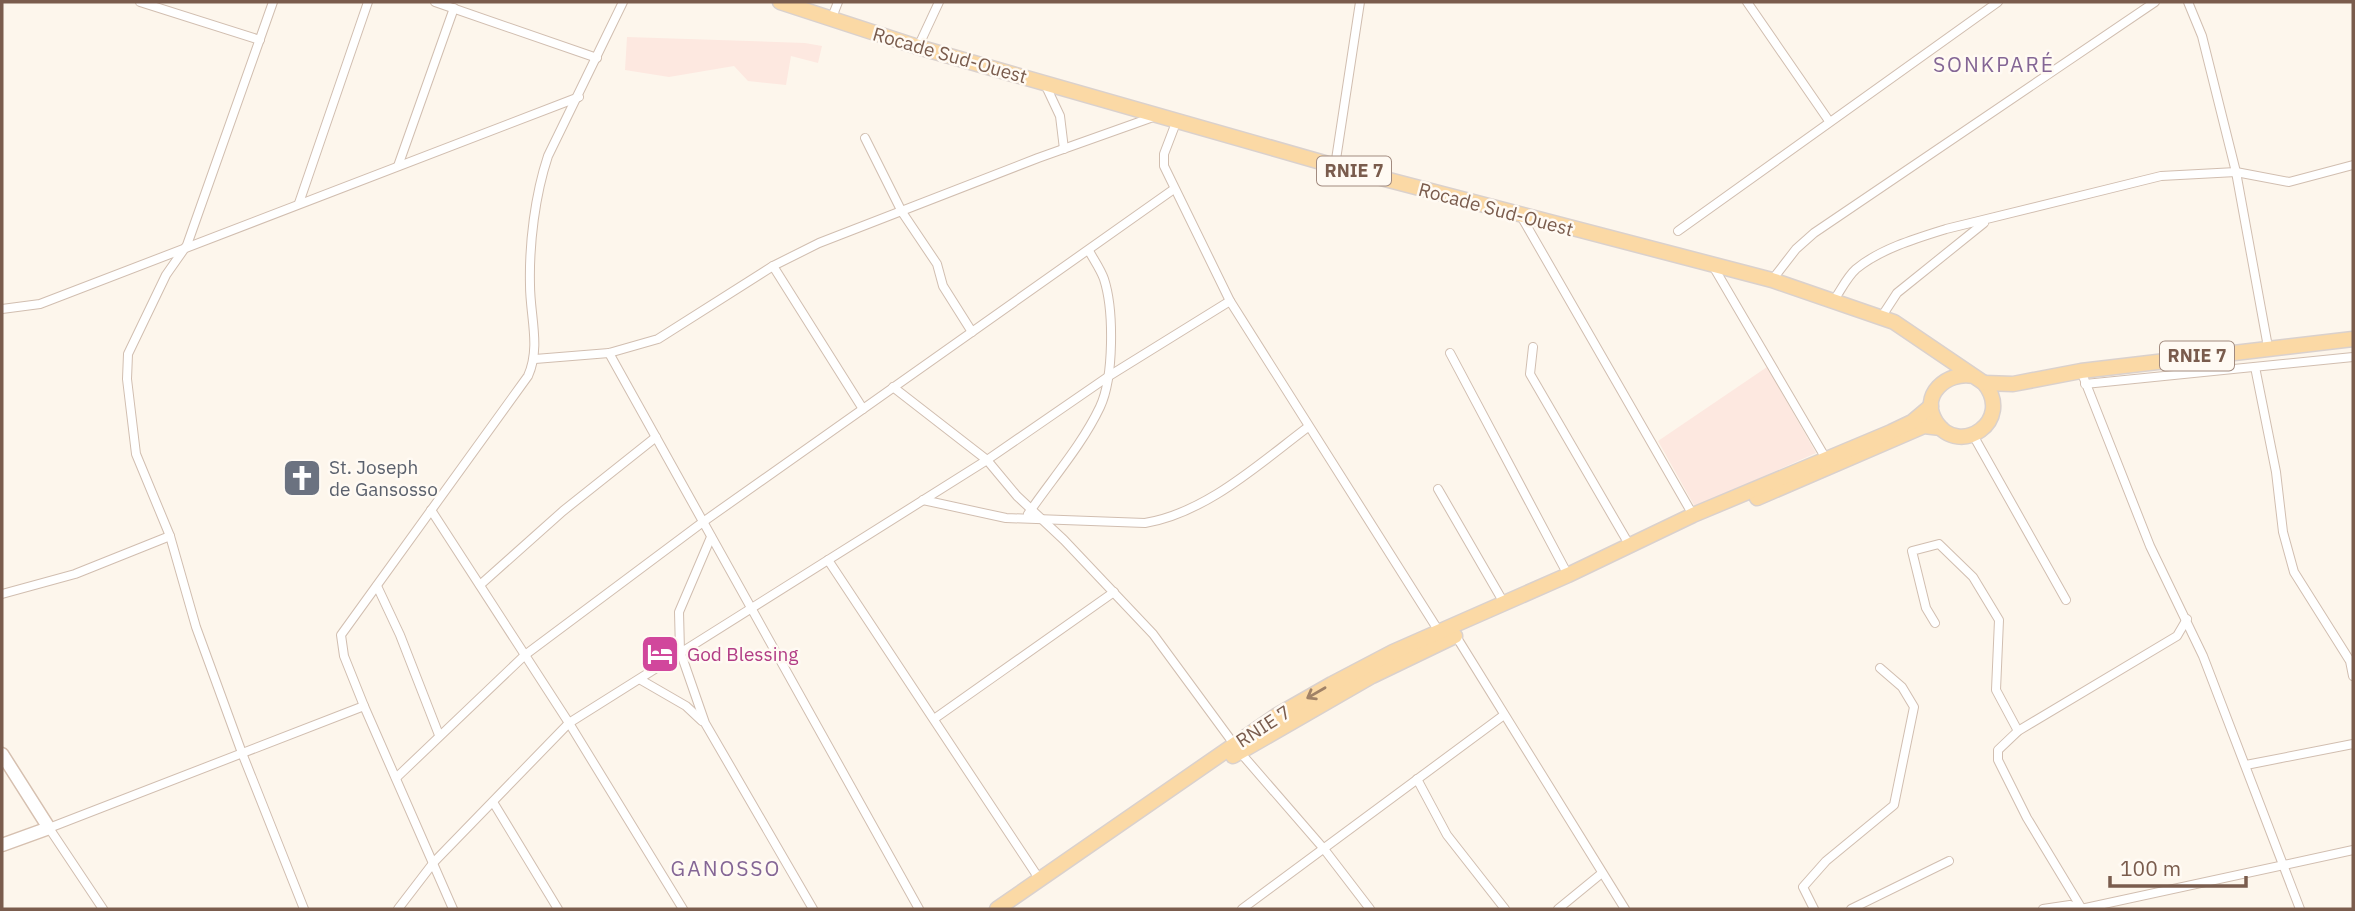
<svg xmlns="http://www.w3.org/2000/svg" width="2355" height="911" font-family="'IBM Plex Sans',sans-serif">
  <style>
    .commercial { fill: #fde8e0 }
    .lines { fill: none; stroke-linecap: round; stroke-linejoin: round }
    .street-casing { stroke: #d1beb0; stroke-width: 10 }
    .secondary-casing { stroke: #d6c0b0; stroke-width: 15 }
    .primary-casing { stroke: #dad1cd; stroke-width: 17 }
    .street { stroke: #fff; stroke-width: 8 }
    .secondary { stroke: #fff; stroke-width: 12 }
    .primary { stroke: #fbd9a5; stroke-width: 14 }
    .oneway { stroke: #a18267 }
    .labels { text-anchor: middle; stroke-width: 5; stroke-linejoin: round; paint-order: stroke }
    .shield { fill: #fffaf3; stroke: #a28b7f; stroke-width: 2 }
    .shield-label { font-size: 18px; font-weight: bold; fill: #7a5c4d }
    .street-label { font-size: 19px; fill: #7a5c4d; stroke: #fffaf3 }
    .worship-label { font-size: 19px; fill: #5b616d; stroke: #fffaf3; text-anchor: start }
    .hotel-label { font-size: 19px; fill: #b23c85; stroke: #fffaf3; text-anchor: start }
    .neighbourhood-label { font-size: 21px; letter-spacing: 2px; fill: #846695; stroke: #fffaf3 }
  </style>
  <rect width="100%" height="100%" fill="#fdf6ec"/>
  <g class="commercial">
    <polygon points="627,37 805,43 822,46 818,63 791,56 786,85 748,81 734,66 669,77 625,70"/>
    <polygon points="1767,367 1816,453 1695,507 1658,441"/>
  </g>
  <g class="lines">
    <g class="street-casing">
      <g id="street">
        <polyline points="140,2 260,40"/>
        <polyline points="273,2 187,245 166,275 128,354 127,379 136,454 170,536 196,627 242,753 304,909"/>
        <polyline points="435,2 597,58"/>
        <polyline points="1747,2 1829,121"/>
        <polyline points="2188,2 2202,36 2236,172 2268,347"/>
        <polyline points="831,20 838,2"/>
        <polyline points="918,47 939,2"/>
        <polyline points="1044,82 1060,116 1064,149"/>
        <polyline points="1177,120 1164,154 1164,166 1230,301 1440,633"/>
        <polyline points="865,138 902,212 937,264 943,286 972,332"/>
        <polyline points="398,166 454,8"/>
        <polyline points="1335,166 1360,2"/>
        <polyline points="299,203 368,2"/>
        <polyline points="1521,216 1693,515"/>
        <polyline points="1678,231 1998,2"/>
        <polyline points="773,266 863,409"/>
        <polyline points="1713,266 1825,457"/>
        <polyline points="1772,280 1796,249 1814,233 2155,2"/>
        <path d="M1834,300C1841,290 1847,277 1856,269C1880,249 1917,238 1946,229L2161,176L2236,172L2289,182L2353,165"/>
        <polyline points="2,309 40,304 579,97"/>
        <polyline points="1882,316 1897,293 1984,223"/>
        <polyline points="1533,347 1530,374 1630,546"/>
        <polyline points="609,353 919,909"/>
        <polyline points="1450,353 1568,575"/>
        <polyline points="535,359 609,353 658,339 773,266 819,243 1038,158 1156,116"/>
        <polyline points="2255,367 2276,472 2283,532 2294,572 2350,661 2353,676"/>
        <polyline points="2081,371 2150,546 2203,656 2300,909"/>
        <polyline points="2085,384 2353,357"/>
        <polyline points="893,387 987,460 1017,496 1064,540 1153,634 1239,751 1324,849 1370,909"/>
        <polyline points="1973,435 2066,600"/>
        <polyline points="1438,489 1504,603"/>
        <path d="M923,500L1006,518L1145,523C1206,513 1260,463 1308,427"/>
        <polyline points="431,510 569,723 683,909"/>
        <path d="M1028,514C1052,479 1082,445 1100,407C1114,377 1114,310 1104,279C1101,270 1094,260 1089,251"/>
        <polyline points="711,537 679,612 680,651 705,723 813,909"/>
        <polyline points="828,560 1040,880"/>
        <polyline points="480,585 563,511 656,437"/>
        <polyline points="377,586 400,635 439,735"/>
        <polyline points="2,594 75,574 170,536"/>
        <polyline points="1935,623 1926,608 1912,551 1939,544 1973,577 1999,620 1996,690 2018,731"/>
        <polyline points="1454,633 1625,909"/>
        <polyline points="641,680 686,706 702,721"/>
        <polyline points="934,719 1114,592"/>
        <polyline points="2246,765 2353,744"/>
        <polyline points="396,778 525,655 703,522 1174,189"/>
        <polyline points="1417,779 1447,835 1505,909"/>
        <polyline points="493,802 558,909"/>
        <polyline points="103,909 49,828 364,706"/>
        <polyline points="398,909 434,862 569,723 987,460 1109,376 1230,301"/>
        <path d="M453,909L364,706L344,656L341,635L528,376C541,347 530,316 530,285C529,244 535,195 548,156L623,2"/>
        <polyline points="1242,909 1504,715"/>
        <polyline points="1558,909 1602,873"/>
        <polyline points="1814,909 1803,887 1826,861 1894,805 1914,707 1902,687 1880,668"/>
        <polyline points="1851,909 1949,861"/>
        <polyline points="2043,909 2070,905 2081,909 2353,850"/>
        <polyline points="2082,909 2027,818 1998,760 1998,750 2018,731 2177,636 2187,619"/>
      </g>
    </g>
    <g class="secondary-casing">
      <polyline id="secondary" points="2,754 49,828 2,845"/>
    </g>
    <g class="primary-casing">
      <g id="primary">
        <path d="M780,2L918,47L1335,166L1772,280L1894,322L1984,383C2015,421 1959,458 1936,422C1919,395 1947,371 1973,376"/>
        <polyline points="1984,383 2013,384 2081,371 2353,339"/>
        <polyline points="1757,498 1924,426 1941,428"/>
        <polyline points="1233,756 1372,676 1455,636"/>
        <polyline points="997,909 1276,716 1332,684 1393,652 1568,575 1693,515 1891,432 1912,422 1931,406"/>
      </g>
    </g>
    <use href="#street" class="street"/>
    <use href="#secondary" class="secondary"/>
    <use href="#primary" class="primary"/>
  </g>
  <defs><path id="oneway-shaft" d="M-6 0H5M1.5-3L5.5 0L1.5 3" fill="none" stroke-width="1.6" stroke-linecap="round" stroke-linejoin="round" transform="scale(1.75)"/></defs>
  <use class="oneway" href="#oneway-shaft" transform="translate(1316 693) rotate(150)"/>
  <defs>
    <g id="church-square" transform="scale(2.0125)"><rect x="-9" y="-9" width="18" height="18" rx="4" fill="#6b7280" stroke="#fffaf3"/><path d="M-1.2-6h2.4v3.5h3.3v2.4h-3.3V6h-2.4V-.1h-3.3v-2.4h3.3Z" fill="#fff"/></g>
    <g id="hotel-square" transform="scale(2.0125)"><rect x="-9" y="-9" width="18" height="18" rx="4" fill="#d1479c" stroke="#fffaf3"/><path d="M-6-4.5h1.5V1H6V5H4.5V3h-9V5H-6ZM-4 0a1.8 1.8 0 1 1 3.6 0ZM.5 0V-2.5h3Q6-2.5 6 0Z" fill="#fff"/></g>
  </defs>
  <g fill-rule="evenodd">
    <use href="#church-square" x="302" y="478"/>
    <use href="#hotel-square" x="660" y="654"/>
  </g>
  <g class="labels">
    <g class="shield">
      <rect x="1317" y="156.5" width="74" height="29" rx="5"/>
      <rect x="2160" y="341.5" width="74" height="29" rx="5"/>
    </g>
    <g class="shield-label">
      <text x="1354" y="177">RNIE 7</text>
      <text x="2197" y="362">RNIE 7</text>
    </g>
    <g class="street-label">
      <text transform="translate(950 55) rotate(16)" y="7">Rocade Sud-Ouest</text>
      <text transform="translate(1496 209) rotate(15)" y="7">Rocade Sud-Ouest</text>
      <text transform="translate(1263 726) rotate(-33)" y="7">RNIE 7</text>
    </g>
    <g class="worship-label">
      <text x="329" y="474">St. Joseph<tspan x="329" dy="22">de Gansosso</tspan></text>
    </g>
    <g class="hotel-label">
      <text x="687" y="661">God Blessing</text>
    </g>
    <g class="neighbourhood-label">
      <text x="1994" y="72">SONKPARÉ</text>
      <text x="726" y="876">GANOSSO</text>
    </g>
  </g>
  <rect width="2355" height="911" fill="none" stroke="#7a5c4d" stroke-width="7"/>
  <path d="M2110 876v10h136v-10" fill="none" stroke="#7a5c4d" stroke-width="3.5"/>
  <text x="2120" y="876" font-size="21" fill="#7a5c4d" stroke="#fffaf3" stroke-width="5" paint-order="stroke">100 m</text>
</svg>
